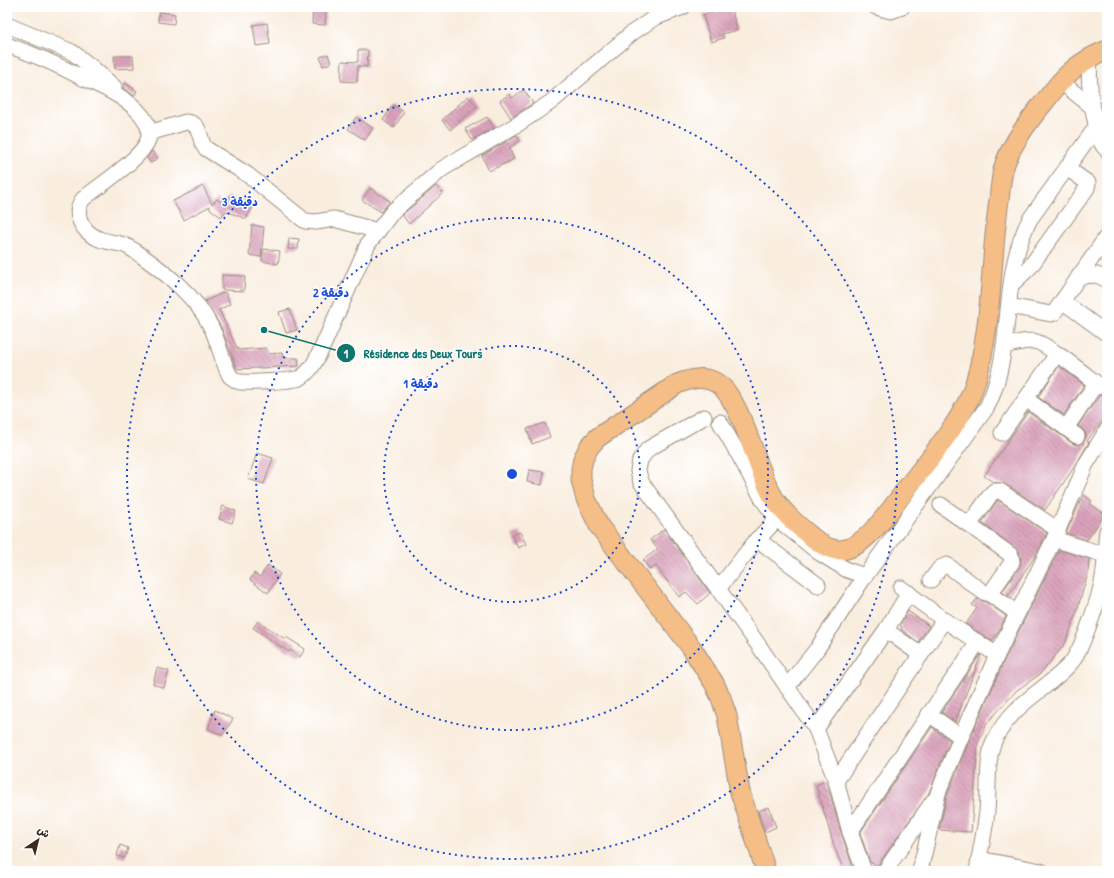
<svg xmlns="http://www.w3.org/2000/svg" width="1114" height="878" font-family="'Patrick Hand','Playpen Sans Arabic',sans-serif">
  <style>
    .building { fill: url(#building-back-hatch) }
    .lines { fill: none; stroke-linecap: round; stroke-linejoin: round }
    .minor-casing { stroke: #9a8c7e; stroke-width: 17 }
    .major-casing { stroke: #9a8c7e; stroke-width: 21 }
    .minor { stroke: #fff; stroke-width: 15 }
    .major { stroke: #f6be87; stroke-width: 19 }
    .ring { fill: none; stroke: #1d4ed8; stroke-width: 2; stroke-dasharray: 2 4 }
    .centre { fill: #1d4ed8; stroke: #fff; stroke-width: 2 }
    .ring-label { font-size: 12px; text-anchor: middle; font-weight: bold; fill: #1d4ed8; stroke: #fff; stroke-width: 3; stroke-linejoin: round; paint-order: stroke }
    .leader { fill: none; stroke: #0f766e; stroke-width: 1.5 }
    .callout-dot { fill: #0f766e; stroke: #fff; stroke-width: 1.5 }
    .mark-label { font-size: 12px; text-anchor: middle; font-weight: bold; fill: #fff }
    .callout-label { font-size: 13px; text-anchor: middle; font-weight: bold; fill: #0f766e; stroke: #fff; stroke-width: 3; stroke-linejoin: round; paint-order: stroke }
  </style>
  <defs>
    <pattern id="building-back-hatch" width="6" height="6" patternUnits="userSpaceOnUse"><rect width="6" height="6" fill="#dba3bc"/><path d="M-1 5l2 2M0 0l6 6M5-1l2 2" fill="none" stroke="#b38598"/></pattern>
  </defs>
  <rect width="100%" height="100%" fill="#fff"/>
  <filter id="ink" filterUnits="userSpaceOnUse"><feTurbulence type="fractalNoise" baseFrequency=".025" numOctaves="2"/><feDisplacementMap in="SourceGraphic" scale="8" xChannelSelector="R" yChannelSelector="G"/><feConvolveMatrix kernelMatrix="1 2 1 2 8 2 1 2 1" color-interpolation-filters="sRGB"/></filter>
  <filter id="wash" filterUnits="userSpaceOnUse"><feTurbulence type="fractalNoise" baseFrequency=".012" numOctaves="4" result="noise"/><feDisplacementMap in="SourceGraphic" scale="16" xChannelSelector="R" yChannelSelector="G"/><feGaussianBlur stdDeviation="0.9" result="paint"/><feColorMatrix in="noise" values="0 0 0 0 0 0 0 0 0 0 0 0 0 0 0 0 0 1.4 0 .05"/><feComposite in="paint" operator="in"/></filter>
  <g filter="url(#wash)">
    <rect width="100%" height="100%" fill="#f9edde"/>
    <g id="blocks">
      <g class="building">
        <polygon points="722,7 731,7 737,30 722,34 724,38 711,42 703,15 722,10"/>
        <polygon points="313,10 326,12 325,25 312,24"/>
        <polygon points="159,12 175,14 174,24 158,22"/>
        <polygon points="267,23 270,44 256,46 253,25"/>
        <polygon points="358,50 368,50 367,67 358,66 357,82 341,81 342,61 358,62"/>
        <polygon points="328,54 331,63 323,66 320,57"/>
        <polygon points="114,56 133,56 134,68 115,69"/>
        <polygon points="125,83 137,91 134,96 123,88"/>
        <polygon points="524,90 533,103 511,118 500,101 509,94 512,98"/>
        <polygon points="468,96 477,106 450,130 442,120"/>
        <polygon points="393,105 404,112 394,128 383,120"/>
        <polygon points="356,117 373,128 365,140 348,129"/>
        <polygon points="487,117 494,128 472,140 465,129"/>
        <polygon points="517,135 520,141 509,148 514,159 489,171 482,156"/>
        <polygon points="152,151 158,158 151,163 147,158"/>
        <polygon points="203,186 212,204 217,199 223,204 229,196 254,205 246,219 226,211 221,217 209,208 210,206 184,220 173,201"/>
        <polygon points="436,186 443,193 409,224 402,215"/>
        <polygon points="370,188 390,201 381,212 362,200"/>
        <polygon points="252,225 264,227 261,257 249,255"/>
        <polygon points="289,238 299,239 298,249 288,249"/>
        <polygon points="263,249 280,251 278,264 262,261"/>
        <polygon points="222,275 245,276 244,291 222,290"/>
        <polygon points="225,292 230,304 219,310 238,350 266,348 269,354 282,353 283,358 298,358 299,366 237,369 221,327 205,301"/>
        <polygon points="290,309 297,330 286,333 279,312"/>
        <polygon points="1059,366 1084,385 1064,415 1038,397"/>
        <polygon points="1101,395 1107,397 1107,414 1087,441 1089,442 1077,463 1045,510 1005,484 993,482 984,476 1028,412 1072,443 1076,445 1081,444 1084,441 1086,437 1085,432 1078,426 1099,396"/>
        <polygon points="545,423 550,437 532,444 527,429"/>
        <polygon points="257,453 273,458 264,484 248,479"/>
        <polygon points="529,470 544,472 542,485 527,482"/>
        <polygon points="1084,495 1092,501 1090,504 1105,514 1087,540 1066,533 1080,502"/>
        <polygon points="998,500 1047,533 1034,558 1008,596 1002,592 1020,567 1021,561 1019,551 982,523"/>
        <polygon points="223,506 236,511 232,523 219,519"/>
        <polygon points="664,529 710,593 698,604 686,592 679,597 656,566 650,570 643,560 658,549 650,540"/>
        <polygon points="520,532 526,544 518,548 512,535"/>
        <polygon points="1059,550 1089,559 1088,573 1076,614 1065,644 1039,675 1017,690 987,723 978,743 971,832 939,830 947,796 969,741 1005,659"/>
        <polygon points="268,565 280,574 268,593 250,580 254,573 260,577"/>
        <polygon points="977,599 986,602 1006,616 999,630 992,641 966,624 977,608 972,605"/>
        <polygon points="908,611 929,626 918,642 901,629 902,627 900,625"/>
        <polygon points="258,621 285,639 286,637 305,649 300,657 290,650 289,652 253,628"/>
        <polygon points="980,655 981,655 955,722 942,712"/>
        <polygon points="157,668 169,671 164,688 153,684"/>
        <polygon points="215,710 233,719 223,735 208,729"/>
        <polygon points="932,727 950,740 929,793 877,866 870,862 860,833"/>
        <polygon points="826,781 842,835 854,871 844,871 834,846 816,785"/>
        <polygon points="769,807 776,827 765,832 758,811"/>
        <polygon points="120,845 128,848 125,858 117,856"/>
      </g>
    </g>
  </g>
  <g filter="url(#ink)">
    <use href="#blocks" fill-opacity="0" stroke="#9a8c7e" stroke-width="1"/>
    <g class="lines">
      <g class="minor-casing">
        <g id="minor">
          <polyline points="876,7 891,11 902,7"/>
          <polyline points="7,25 72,52 89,65 114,87"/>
          <path d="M7,45C34,54 60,66 85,79C103,87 123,96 137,110C145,118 152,128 148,140C141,159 100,185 83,199C72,213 82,231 97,238C105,242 115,242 124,245C130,247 136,252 142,256C167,274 196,297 210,325C219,341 221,360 230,376C234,379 237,382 241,382C250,383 293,381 300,378C311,372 317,358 322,348L368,244L393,211L442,169L518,124L551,102L632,33L654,18L683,7"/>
          <path d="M1090,58C1088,84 1091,100 1096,125C1099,135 1099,143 1107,150"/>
          <polyline points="1060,81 1091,106"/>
          <path d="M149,133L186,122C202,123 198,138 205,148L248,175L305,221L316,222L334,219L378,231"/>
          <polyline points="1079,276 1097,275 1107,280"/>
          <polyline points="1011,285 1030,267 1087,188 1088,183 1067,168"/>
          <polyline points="1062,301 1107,334"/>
          <polyline points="1009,306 1051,314 1054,313 1107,236"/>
          <path d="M1004,346C1013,344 1023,341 1032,341C1043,340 1088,377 1100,386"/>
          <polyline points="1026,399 1077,436"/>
          <polyline points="704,417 648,449 640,460 638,471 641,482 757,643 816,729 836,781 850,832 864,871"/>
          <polyline points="720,422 740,457 763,500 777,519 818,552 847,570 865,576"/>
          <polyline points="1066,428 1093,388 1101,386 1107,388"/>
          <polyline points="1002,433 1057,354"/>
          <polyline points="969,525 991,494 994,491 1000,491 1058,530"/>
          <polyline points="757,539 818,585"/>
          <polyline points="1054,539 1105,555"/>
          <polyline points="931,580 940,568 947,565 983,592 990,594 1012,562 1011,555 941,505"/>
          <polyline points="901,588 944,620 997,655"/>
          <polyline points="718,589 755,542 777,519"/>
          <polyline points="990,594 1017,613"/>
          <polyline points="886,630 921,655"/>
          <path d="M787,687L817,649L865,576L987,407C1016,348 999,277 1030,219L1097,126"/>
          <polyline points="929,714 961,737"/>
          <polyline points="816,729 886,630 909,593"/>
          <polyline points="836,781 944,620"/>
          <polyline points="850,832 978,642"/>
          <polyline points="979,859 1041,871"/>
          <polyline points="885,871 933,801"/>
          <polyline points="920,871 938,793 961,737 997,655 1054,539 1086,464 1107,430"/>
          <path d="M977,871C980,851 985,831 987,811C989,792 986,755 995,739C1013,703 1045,691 1070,664C1082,651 1100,596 1103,577C1106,562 1105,546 1107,531"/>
        </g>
      </g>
      <g class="major-casing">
        <path id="major" d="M766,871L740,792L727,716L721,698L714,683L691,647L599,526L586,499L581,480V469L583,459L589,447L597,438L677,384C692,378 707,375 721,386C727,391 730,398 734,404C749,431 756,463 770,491C779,510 797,525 813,538C826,548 837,554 852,547C872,538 897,501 910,484C931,457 966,415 975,383C993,324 990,261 999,200C1000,190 1001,180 1003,170C1009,147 1030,119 1045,101C1064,76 1077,62 1107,50"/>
      </g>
      <use href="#minor" class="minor"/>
      <use href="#major" class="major"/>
    </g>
  </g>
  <g class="ring">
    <circle cx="512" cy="474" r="128"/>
    <circle cx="512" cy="474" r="256"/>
    <circle cx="512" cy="474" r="385"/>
  </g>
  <circle cx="512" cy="474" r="6" class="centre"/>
  <g class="ring-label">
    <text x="240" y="206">3 دقيقة</text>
    <text x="331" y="297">2 دقيقة</text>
    <text x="421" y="388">1 دقيقة</text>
  </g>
  <path class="leader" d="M264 330L346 353"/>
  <g class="callout-dot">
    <circle cx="264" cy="330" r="4"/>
    <circle cx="346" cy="353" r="10"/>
  </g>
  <g class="mark-label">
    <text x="346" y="358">1</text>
  </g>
  <g class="callout-label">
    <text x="423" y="358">Résidence des Deux Tours</text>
  </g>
  <rect width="1114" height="878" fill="none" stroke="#fff" stroke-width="24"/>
  <g transform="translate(38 840) rotate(35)" stroke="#ffffff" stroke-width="3" paint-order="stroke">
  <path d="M0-3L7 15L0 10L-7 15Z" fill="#3b2a1e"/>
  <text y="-6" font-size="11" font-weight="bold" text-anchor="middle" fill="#3b2a1e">ش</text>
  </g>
</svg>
